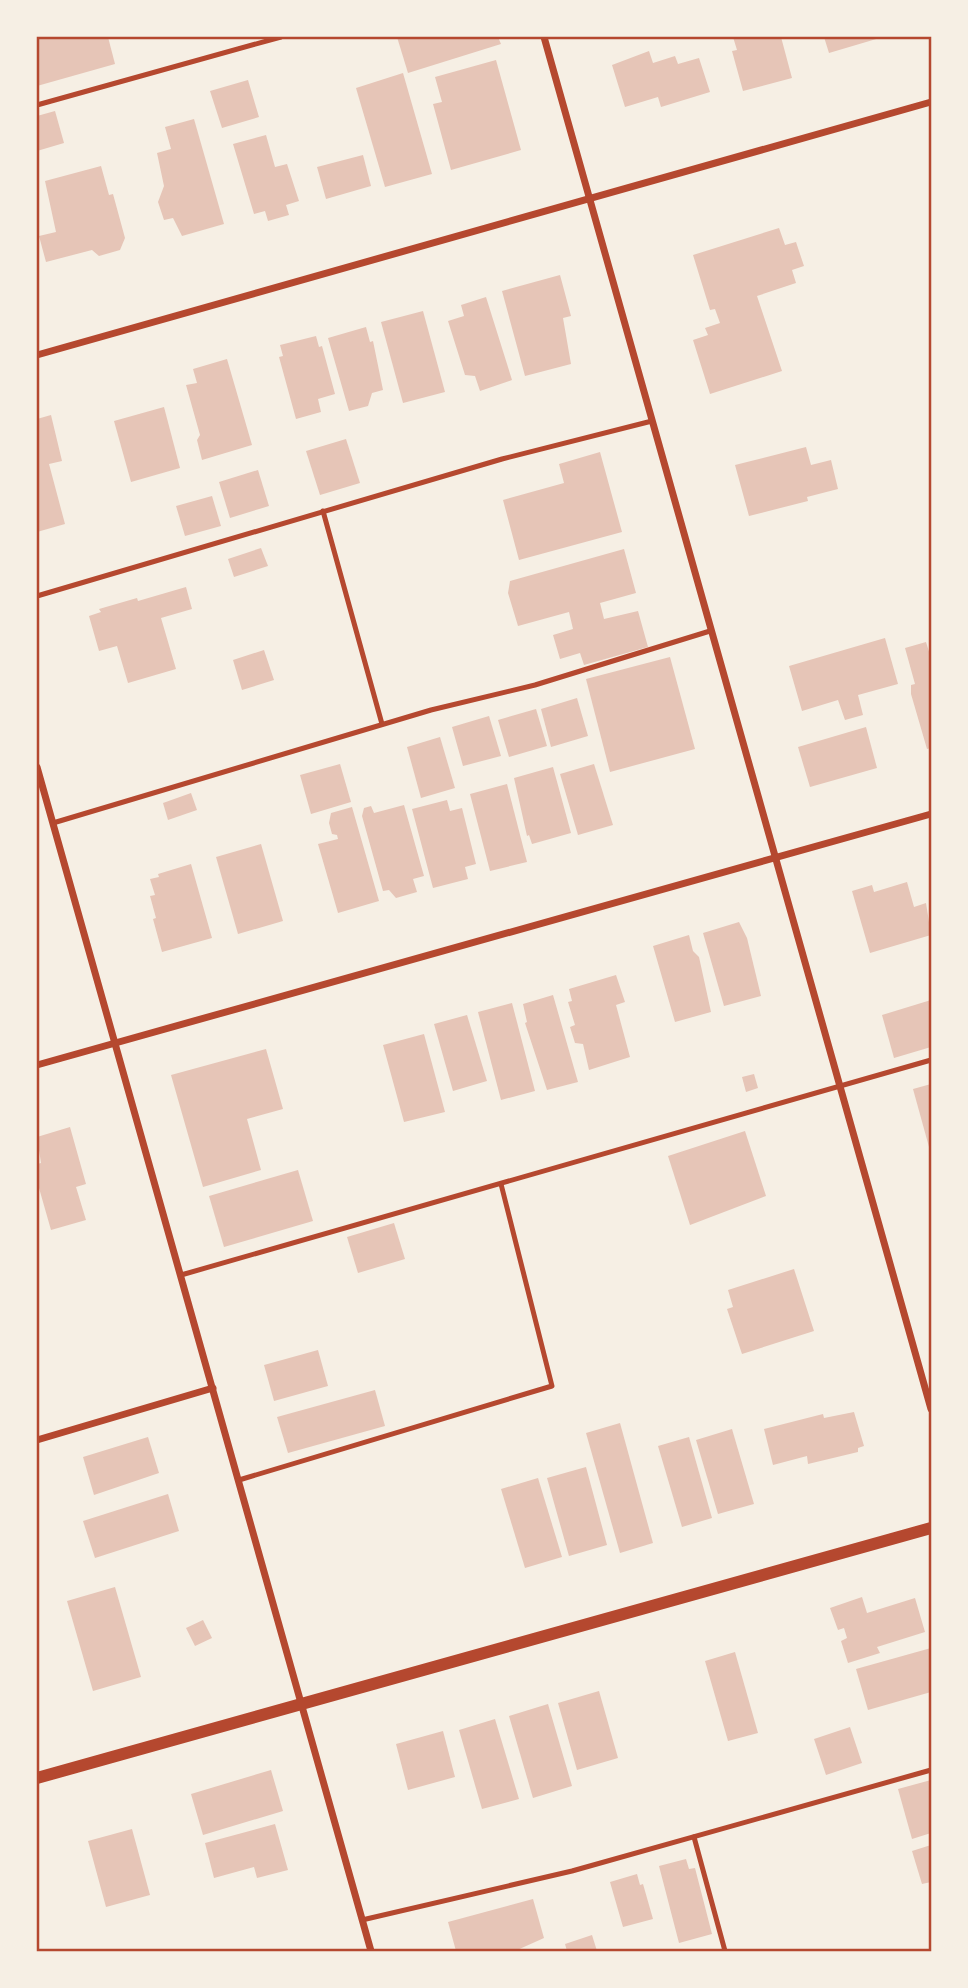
<svg xmlns="http://www.w3.org/2000/svg" width="968" height="1988" font-family="Quicksand,sans-serif">
  <style>
    .building { fill: #e6c5b7 }
    .lines { fill: none; stroke-linecap: round; stroke-linejoin: round }
    .service { stroke: #b5482f; stroke-width: 5 }
    .minor { stroke: #b5482f; stroke-width: 7 }
    .tertiary { stroke: #b5482f; stroke-width: 12 }
    .neatline { fill: none; stroke: #b5482f; stroke-width: 2.5 }
  </style>
  <rect width="100%" height="100%" fill="#f6efe4"/>
  <g class="building">
    <polygon points="37,37 108,37 115,64 37,86"/>
    <polygon points="397,37 498,37 501,44 408,73"/>
    <polygon points="733,37 781,37 792,78 743,91 732,51 737,50"/>
    <polygon points="824,37 883,37 829,53"/>
    <polygon points="649,51 653,63 675,56 678,64 699,58 710,92 661,107 658,97 625,107 612,65"/>
    <polygon points="496,60 521,150 451,170 433,104 442,102 435,77"/>
    <polygon points="403,73 432,174 385,187 356,88"/>
    <polygon points="248,80 259,117 222,128 210,91"/>
    <polygon points="55,111 64,143 37,151 37,116"/>
    <polygon points="194,119 224,224 182,236 173,218 164,220 158,202 164,186 157,153 171,149 165,127"/>
    <polygon points="266,135 275,167 287,164 299,201 286,205 289,215 268,221 265,211 254,214 233,144"/>
    <polygon points="363,155 371,186 326,199 317,167"/>
    <polygon points="101,166 109,195 113,194 125,238 120,250 99,256 92,250 46,262 39,236 56,232 45,181"/>
    <polygon points="779,228 785,245 796,242 804,266 792,270 796,283 757,296 782,371 710,394 693,340 708,335 705,328 720,323 715,309 710,310 693,255"/>
    <polygon points="560,275 571,316 563,318 571,364 525,376 502,291"/>
    <polygon points="486,297 512,380 480,391 475,376 465,375 448,321 464,316 461,305"/>
    <polygon points="423,311 445,392 403,403 381,322"/>
    <polygon points="366,327 370,342 373,341 383,390 372,393 368,406 349,411 328,338"/>
    <polygon points="316,336 319,347 322,346 335,394 318,399 321,412 296,419 279,357 283,356 280,345"/>
    <polygon points="227,359 252,445 202,460 197,440 200,435 186,385 197,383 193,369"/>
    <polygon points="164,407 180,468 131,482 114,421"/>
    <polygon points="51,415 62,461 49,464 65,524 37,532 37,419"/>
    <polygon points="346,439 360,483 320,495 306,451"/>
    <polygon points="806,447 811,465 831,460 838,489 807,497 808,501 749,516 735,465"/>
    <polygon points="600,452 622,532 519,560 503,500 564,483 559,464"/>
    <polygon points="258,470 269,506 230,518 219,482"/>
    <polygon points="212,496 221,526 185,536 176,506"/>
    <polygon points="261,548 268,566 234,577 228,559"/>
    <polygon points="624,549 636,593 600,603 604,619 638,611 648,647 584,665 580,653 560,659 553,635 573,629 569,612 518,626 508,593 510,581"/>
    <polygon points="186,587 192,609 161,618 176,669 128,683 117,646 99,651 89,616 101,612 99,609 137,598 138,601"/>
    <polygon points="885,638 898,684 858,695 863,715 845,720 838,700 802,711 789,666"/>
    <polygon points="926,642 931,658 931,748 927,749 911,694 911,685 915,684 905,648"/>
    <polygon points="264,650 274,680 242,690 233,660"/>
    <polygon points="670,657 695,749 610,772 586,679"/>
    <polygon points="577,698 588,736 551,747 541,709"/>
    <polygon points="536,709 547,746 509,757 498,720"/>
    <polygon points="489,716 501,756 463,766 452,727"/>
    <polygon points="866,727 877,768 810,787 798,747"/>
    <polygon points="440,737 455,788 421,798 407,747"/>
    <polygon points="340,764 351,802 311,814 300,775"/>
    <polygon points="594,764 613,825 578,835 560,774"/>
    <polygon points="553,767 571,833 532,844 529,835 527,836 514,778"/>
    <polygon points="507,784 527,862 490,871 470,794"/>
    <polygon points="191,793 197,810 168,820 163,803"/>
    <polygon points="447,800 450,811 462,808 476,864 465,867 468,879 433,888 412,809"/>
    <polygon points="404,805 424,876 413,879 417,892 396,898 389,890 383,891 362,816 364,808 371,806 374,813"/>
    <polygon points="352,807 379,901 338,913 318,844 338,839 337,835 332,834 329,823 331,813"/>
    <polygon points="261,844 283,921 238,934 216,857"/>
    <polygon points="191,864 212,938 162,952 153,919 156,918 150,896 155,895 150,879 159,877 158,874"/>
    <polygon points="907,882 914,907 926,903 931,935 870,953 852,891 872,885 874,892"/>
    <polygon points="739,922 747,938 761,996 724,1006 703,933"/>
    <polygon points="689,935 693,951 699,957 711,1012 675,1022 653,946"/>
    <polygon points="616,975 625,1002 616,1005 630,1057 589,1070 583,1044 575,1043 570,1027 575,1025 568,1002 572,1001 569,989"/>
    <polygon points="553,995 578,1082 547,1090 525,1023 527,1022 523,1004"/>
    <polygon points="931,1000 931,1047 894,1058 882,1015"/>
    <polygon points="512,1003 535,1091 501,1100 478,1012"/>
    <polygon points="467,1015 487,1081 453,1091 434,1024"/>
    <polygon points="424,1034 445,1112 404,1122 383,1045"/>
    <polygon points="266,1049 283,1109 247,1119 261,1170 203,1187 171,1075"/>
    <polygon points="754,1074 758,1088 746,1092 742,1077"/>
    <polygon points="931,1084 931,1147 929,1147 913,1089"/>
    <polygon points="70,1127 86,1184 76,1187 86,1220 51,1230 37,1181 37,1164 41,1163 37,1137"/>
    <polygon points="745,1131 766,1196 690,1225 668,1156"/>
    <polygon points="298,1170 313,1221 224,1247 209,1196"/>
    <polygon points="394,1223 405,1259 358,1273 347,1237"/>
    <polygon points="794,1269 814,1331 742,1354 727,1309 733,1307 728,1290"/>
    <polygon points="318,1350 328,1386 274,1401 264,1365"/>
    <polygon points="375,1390 385,1426 288,1453 277,1417"/>
    <polygon points="854,1412 864,1446 858,1448 858,1452 808,1464 807,1456 773,1465 764,1429 823,1414 824,1418"/>
    <polygon points="620,1423 653,1543 620,1553 586,1433"/>
    <polygon points="732,1429 754,1504 718,1514 696,1440"/>
    <polygon points="148,1437 159,1473 94,1495 83,1457"/>
    <polygon points="689,1437 712,1518 682,1527 658,1446"/>
    <polygon points="586,1467 607,1545 569,1556 547,1478"/>
    <polygon points="538,1478 562,1557 525,1568 501,1489"/>
    <polygon points="168,1494 179,1531 95,1558 83,1521"/>
    <polygon points="115,1587 141,1677 93,1691 67,1601"/>
    <polygon points="862,1597 867,1613 915,1598 925,1632 877,1647 880,1653 848,1663 841,1641 847,1638 844,1628 838,1630 830,1608"/>
    <polygon points="203,1620 212,1638 195,1646 186,1628"/>
    <polygon points="931,1648 931,1692 868,1710 856,1669"/>
    <polygon points="735,1652 758,1733 728,1741 705,1661"/>
    <polygon points="599,1691 618,1758 577,1770 558,1703"/>
    <polygon points="548,1704 572,1786 533,1798 509,1716"/>
    <polygon points="495,1719 519,1799 482,1809 459,1730"/>
    <polygon points="850,1727 862,1763 826,1775 814,1739"/>
    <polygon points="443,1731 455,1777 408,1790 396,1744"/>
    <polygon points="271,1770 283,1811 203,1835 191,1794"/>
    <polygon points="931,1780 931,1833 912,1839 898,1789"/>
    <polygon points="275,1824 288,1870 257,1878 254,1867 214,1878 205,1843"/>
    <polygon points="132,1829 150,1895 106,1907 88,1841"/>
    <polygon points="931,1845 931,1882 922,1884 912,1851"/>
    <polygon points="686,1859 689,1869 695,1868 712,1934 679,1943 659,1866"/>
    <polygon points="637,1874 640,1885 643,1884 653,1919 623,1927 610,1882"/>
    <polygon points="533,1899 544,1938 515,1951 456,1951 448,1922"/>
    <polygon points="592,1935 597,1951 567,1951 565,1944"/>
  </g>
  <g class="lines">
    <g class="service">
      <polyline points="37,105 281,37"/>
      <polyline points="323,511 382,724"/>
      <polyline points="37,596 502,459 652,421"/>
      <polyline points="53,823 431,710 535,685 710,631"/>
      <polyline points="181,1275 931,1060"/>
      <polyline points="239,1480 552,1386 501,1184"/>
      <polyline points="694,1837 725,1951"/>
      <polyline points="362,1920 572,1871 931,1770"/>
    </g>
    <g class="minor">
      <polyline points="544,37 931,1409"/>
      <polyline points="37,355 931,102"/>
      <polyline points="37,767 371,1951"/>
      <polyline points="37,1065 931,814"/>
      <polyline points="37,1440 213,1388"/>
    </g>
    <polyline class="tertiary" points="37,1778 931,1528"/>
  </g>
  <rect width="968" height="1988" fill="none" stroke="#f6efe4" stroke-width="77"/>
  <rect x="38" y="38" width="892" height="1912" class="neatline"/>
</svg>
